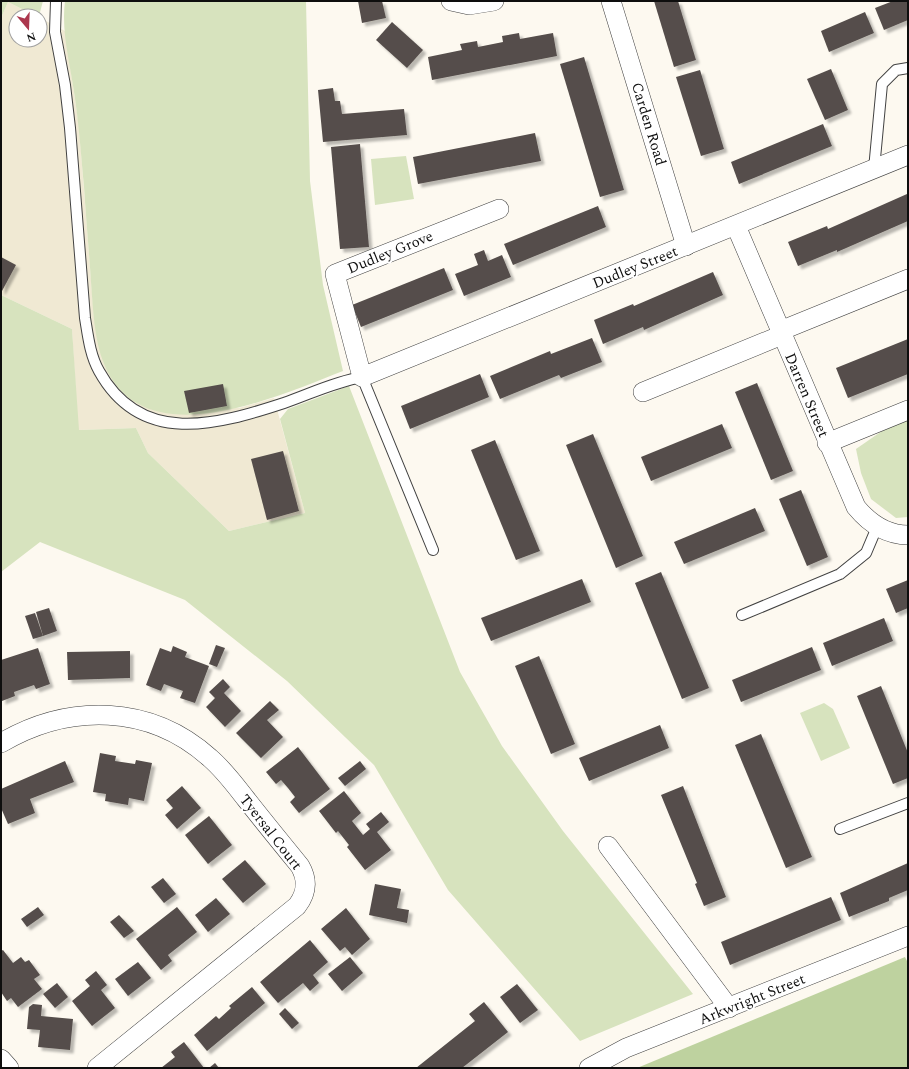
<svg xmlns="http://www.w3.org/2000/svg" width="909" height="1069" font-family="Spectral,serif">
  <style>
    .farmland { fill: #f0e9d3 }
    .green { fill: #d7e3be }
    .forest { fill: #bed29f }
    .building { fill: #554e4b; filter: url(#shadow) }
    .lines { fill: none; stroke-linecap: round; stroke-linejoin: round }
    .service-casing { stroke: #414141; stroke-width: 12 }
    .minor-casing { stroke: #414141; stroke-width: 20 }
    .service { stroke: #fff; stroke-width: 10 }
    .minor { stroke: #fff; stroke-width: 19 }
    .labels { text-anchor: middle; stroke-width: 4; stroke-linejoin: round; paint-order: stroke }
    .street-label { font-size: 15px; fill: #0e0e0e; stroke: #fff }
  </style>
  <defs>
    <filter id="shadow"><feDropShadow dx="3.5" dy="3.5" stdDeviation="1" flood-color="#0004"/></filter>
  </defs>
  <rect width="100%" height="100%" fill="#fdf9f0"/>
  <polygon class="farmland" points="8,2 36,16 16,16 16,40 40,40 40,18 65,31 79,126 94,318 104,364 114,381 127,395 143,406 239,408 274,398 305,513 229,531 148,453 136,428 78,430 72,329 1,295 1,18"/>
  <g class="green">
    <polygon points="1,1 43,1 39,16 36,16 8,2 1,18"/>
    <path d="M65,1H306L310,181L323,285L343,371C278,396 143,459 104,364C94,339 93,309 91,282C89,251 86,219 84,187C81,155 79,124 74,92C70,63 61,31 65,1Z"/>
    <polygon points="406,156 414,199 375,205 371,159"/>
    <polygon points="1,295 72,329 79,430 136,428 148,453 229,531 305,513 280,419 288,409 349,386 460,672 502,746 563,831 693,994 580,1041 448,890 374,765 287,681 185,600 40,542 1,572"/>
    <polygon points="908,420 908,517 896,518 871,499 861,473 856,449 882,431"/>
    <polygon points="824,703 833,709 850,748 821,761 800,713"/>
  </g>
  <polygon class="forest" points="905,957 908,963 908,1068 637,1068"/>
  <g class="building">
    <polygon points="358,1 382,1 386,18 362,23"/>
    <polygon points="654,1 678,1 696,60 674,67"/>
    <polygon points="893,1 908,1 908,20 884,30 875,8"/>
    <polygon points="865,12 874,33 829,52 821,31"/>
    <polygon points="392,22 423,50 407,68 376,40"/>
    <polygon points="519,33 520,39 553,33 557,56 432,80 428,57 462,50 460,44 477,41 478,47 503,42 502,36"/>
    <polygon points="584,57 624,190 600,197 560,64"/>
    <polygon points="831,69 848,110 825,120 807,79"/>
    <polygon points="700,70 724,149 701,156 676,77"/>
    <polygon points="333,88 335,101 340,101 342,114 404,109 407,135 323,142 318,90"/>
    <polygon points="823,124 832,146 739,184 731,162"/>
    <polygon points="535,133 541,161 418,184 413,157"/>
    <polygon points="360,144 369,247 340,249 331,147"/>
    <polygon points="907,194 908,221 837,252 837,250 798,266 788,242 827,226 828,229"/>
    <polygon points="598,206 606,227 513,265 504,244"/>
    <polygon points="484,250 488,261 502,255 511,277 464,296 455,274 478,265 474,254"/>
    <polygon points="1,257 16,265 2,291 1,290"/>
    <polygon points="444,268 453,290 361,327 352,305"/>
    <polygon points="713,272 723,295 644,330 643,327 603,344 594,320 633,304 634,306"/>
    <polygon points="592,338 602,362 561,378 559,375 500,399 490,376 550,351 551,354"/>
    <polygon points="908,339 908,374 848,398 836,368"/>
    <polygon points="480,374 489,397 410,429 401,406"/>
    <polygon points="757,383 793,471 771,480 735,392"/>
    <polygon points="223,384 227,406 189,413 184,391"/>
    <polygon points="722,424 732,448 651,481 641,457"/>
    <polygon points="593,434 643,556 616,568 566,445"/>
    <polygon points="495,440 540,551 516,560 471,450"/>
    <polygon points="283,451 299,511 267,520 251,459"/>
    <polygon points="801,490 828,557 807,566 779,499"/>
    <polygon points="755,508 765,531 684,564 674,542"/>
    <polygon points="661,572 709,688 682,699 635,583"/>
    <polygon points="582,579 591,602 491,641 481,618"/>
    <polygon points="908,580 908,608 896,613 886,589"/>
    <polygon points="49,608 57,631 43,636 36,612"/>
    <polygon points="35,613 43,636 33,639 25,616"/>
    <polygon points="884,618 893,641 832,666 823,643"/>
    <polygon points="216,645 225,648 217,667 209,664"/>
    <polygon points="173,646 187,652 185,657 209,666 195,703 180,698 183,691 164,684 161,691 146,685 160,648 171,652"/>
    <polygon points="812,647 821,670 741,702 732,680"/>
    <polygon points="38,648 50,684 36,689 34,685 14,692 15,696 2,701 1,660"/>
    <polygon points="130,651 130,678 68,680 67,652"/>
    <polygon points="539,656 575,744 551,754 515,666"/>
    <polygon points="223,679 230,687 224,693 241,711 225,727 206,707 215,698 209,692"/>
    <polygon points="881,686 908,753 908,778 893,784 857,696"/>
    <polygon points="270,701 279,710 267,720 283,737 261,758 236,733"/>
    <polygon points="660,725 669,748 589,781 579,758"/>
    <polygon points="761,734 812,857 786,868 735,745"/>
    <polygon points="298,747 330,789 299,813 290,802 295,797 288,788 281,780 276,784 266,772"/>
    <polygon points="100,753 116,756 115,761 135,764 136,760 152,763 144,801 129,798 128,805 105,801 106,794 93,792"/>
    <polygon points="65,761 74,782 30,799 35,813 8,824 1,808 1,789"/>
    <polygon points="360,761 366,769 345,786 338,778"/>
    <polygon points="182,786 201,808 177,829 165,815 173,808 166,800"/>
    <polygon points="683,786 726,897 704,906 695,884 697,883 661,795"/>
    <polygon points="344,791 361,813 352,821 363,835 370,829 366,824 381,812 389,822 377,832 391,850 365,870 347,847 349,845 338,831 336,833 319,811"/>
    <polygon points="209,816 232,845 208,864 185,835"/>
    <polygon points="245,860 266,884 243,903 222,879"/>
    <polygon points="908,863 908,890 889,898 889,901 849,917 840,893"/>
    <polygon points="163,878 176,894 164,903 151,887"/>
    <polygon points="375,884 401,889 397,908 409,910 407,923 369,915"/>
    <polygon points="831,897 841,920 730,965 721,942"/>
    <polygon points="216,898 230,914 208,932 195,915"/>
    <polygon points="38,907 44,915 27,927 21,919"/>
    <polygon points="177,907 197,932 168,955 172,961 161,970 136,939"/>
    <polygon points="346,908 370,939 352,955 345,947 340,951 321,929"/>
    <polygon points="119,915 134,931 124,938 110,922"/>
    <polygon points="310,940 328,962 313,975 319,983 310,991 303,983 278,1003 260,982"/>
    <polygon points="3,950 13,963 21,957 25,962 29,960 40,975 34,979 42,989 18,1007 11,998 7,1001 1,992 1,951"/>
    <polygon points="350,957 363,973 342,991 328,974"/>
    <polygon points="138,962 151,978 128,996 115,979"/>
    <polygon points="96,971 107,985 101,990 115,1008 92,1026 72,1001 90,986 85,980"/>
    <polygon points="57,983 68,997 55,1008 43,994"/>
    <polygon points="517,984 538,1010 520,1023 500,997"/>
    <polygon points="252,987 265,1003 207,1051 194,1035 216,1016 219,1019 231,1008 229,1006"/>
    <polygon points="484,1002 508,1032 462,1068 416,1068 475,1021 469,1014"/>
    <polygon points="33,1004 42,1005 41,1016 73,1019 70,1050 38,1047 40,1030 27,1029 29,1007"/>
    <polygon points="285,1008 299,1023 292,1029 279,1014"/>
    <polygon points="184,1042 204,1068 161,1068 175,1057 171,1052"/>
    <polygon points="215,1063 219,1068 209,1068"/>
  </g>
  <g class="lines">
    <g class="service-casing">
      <g id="service">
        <path d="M56,1L55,32L65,85L70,128L85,318C88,336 90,355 99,371C141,447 217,425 284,403C310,394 334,382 362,377L433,550"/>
        <polyline points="874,169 882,84 896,70 908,68"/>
        <polyline points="742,615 840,574 866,553 877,527"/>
        <polyline points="840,829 908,803"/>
      </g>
    </g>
    <g class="minor-casing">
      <g id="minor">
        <polyline points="451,1 469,5 494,1"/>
        <polyline points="611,1 686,246"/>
        <polyline points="499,209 335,274 362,377 908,155"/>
        <path d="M736,226L856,507C870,524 886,535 908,535"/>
        <polyline points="780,331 908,279"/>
        <polyline points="643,392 782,335"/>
        <polyline points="827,443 908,410"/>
        <path d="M1,743C69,703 150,704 210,758C224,770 235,785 246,799C264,822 282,844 300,866C308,880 307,893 297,906L97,1068"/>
        <polyline points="608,846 729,1008"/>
        <polyline points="1,1059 9,1068"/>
        <polyline points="589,1068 626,1048 908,936"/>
      </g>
    </g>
    <use href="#service" class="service"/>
    <use href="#minor" class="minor"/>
  </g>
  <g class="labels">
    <g class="street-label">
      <text transform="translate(649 124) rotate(73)" y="5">Carden Road</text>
      <text transform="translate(390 252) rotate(-22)" y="5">Dudley Grove</text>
      <text transform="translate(635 267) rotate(-22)" y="5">Dudley Street</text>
      <text transform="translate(807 395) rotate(67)" y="5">Darren Street</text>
      <text transform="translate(271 832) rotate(52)" y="5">Tyersal Court</text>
      <text transform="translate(752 999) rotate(-22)" y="5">Arkwright Street</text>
    </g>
  </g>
  <rect width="909" height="1069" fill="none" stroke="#0e0e0e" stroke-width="4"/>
  <g transform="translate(28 28) rotate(161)"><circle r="19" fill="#ffffff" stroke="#9f9f9f"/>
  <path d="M0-3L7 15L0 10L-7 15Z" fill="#ac374e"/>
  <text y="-6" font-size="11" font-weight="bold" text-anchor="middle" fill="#0e0e0e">N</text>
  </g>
</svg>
